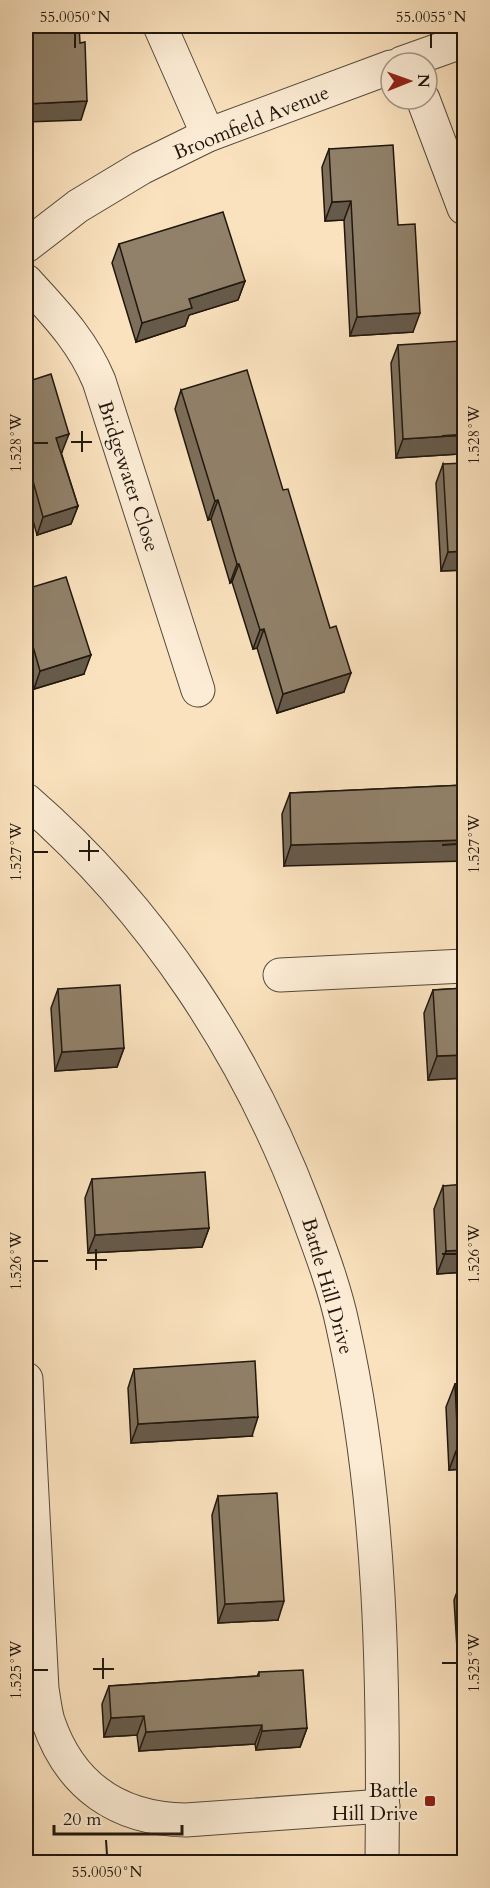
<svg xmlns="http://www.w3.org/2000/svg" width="490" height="1888" font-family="Cardo,serif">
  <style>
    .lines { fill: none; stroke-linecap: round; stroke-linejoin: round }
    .minor-casing { stroke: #564a3a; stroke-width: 35 }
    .tertiary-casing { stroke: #564a3a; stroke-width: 35 }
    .minor { stroke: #fcecd5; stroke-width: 33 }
    .tertiary { stroke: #fcecd5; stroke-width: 33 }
    .wall { fill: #7d6f5b; stroke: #20170e; stroke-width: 1.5 }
    .shaded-wall { fill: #665a4a; stroke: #20170e; stroke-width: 1.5 }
    .building { fill: #91816a; stroke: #20170e; stroke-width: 1.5 }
    .ticks { fill: none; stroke: #20170e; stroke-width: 2 }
    .poi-dot { fill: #8f2418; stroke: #fcecd5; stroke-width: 2 }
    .labels { text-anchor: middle; stroke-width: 4.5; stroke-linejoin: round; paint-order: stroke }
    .street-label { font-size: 20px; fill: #20170e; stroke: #fcecd5 }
    .poi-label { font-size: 20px; fill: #20170e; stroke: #fcecd5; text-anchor: end }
    .neatline { fill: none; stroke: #20170e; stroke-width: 2 }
    .ticks-label { font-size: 15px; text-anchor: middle; fill: #20170e }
  </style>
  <rect width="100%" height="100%" fill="#fae2be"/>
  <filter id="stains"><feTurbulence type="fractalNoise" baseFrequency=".00333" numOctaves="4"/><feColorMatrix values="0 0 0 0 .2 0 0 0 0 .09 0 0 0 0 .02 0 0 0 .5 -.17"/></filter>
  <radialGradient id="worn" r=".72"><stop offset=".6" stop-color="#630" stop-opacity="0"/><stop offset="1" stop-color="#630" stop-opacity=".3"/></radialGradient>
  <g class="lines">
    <g class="minor-casing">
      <g id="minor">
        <polyline points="160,26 208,135"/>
        <polyline points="402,63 464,41"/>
        <polyline points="423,99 464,208"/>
        <polyline points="26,246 78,206 141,168 208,135 391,67"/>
        <path d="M26,281C55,313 82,340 99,381L198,690"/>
        <polyline points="280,975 464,966"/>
        <path d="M26,1379L42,1689C44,1700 45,1711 48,1721C70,1786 118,1819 186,1820L383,1806"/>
      </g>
    </g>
    <g class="tertiary-casing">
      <path id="tertiary" d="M26,800C153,910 247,1054 306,1211C320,1249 335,1288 343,1327C382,1502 384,1684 382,1862"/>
    </g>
    <use href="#minor" class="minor"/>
    <use href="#tertiary" class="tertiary"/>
  </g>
  <g class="wall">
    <polygon points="329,149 398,225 413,332 350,336 344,220 325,221 322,167"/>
    <polygon points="119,244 245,281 238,300 189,315 185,326 136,342 112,263"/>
    <polygon points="398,345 465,405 465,440 459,454 396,458 391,363"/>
    <polygon points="26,382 62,452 61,452 78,506 71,524 37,535 26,495"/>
    <polygon points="181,390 344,692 277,713 257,648 253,649 232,582 230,583 211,519 208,520 175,409"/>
    <polygon points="443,464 465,570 441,571 436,483"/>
    <polygon points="26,589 84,674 34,689 26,663"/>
    <polygon points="465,785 284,866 282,814 290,793"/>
    <polygon points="465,988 465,1078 428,1080 424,1013 433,990"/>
    <polygon points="58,989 124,1048 117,1067 55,1071 51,1008"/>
    <polygon points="92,1179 209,1228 202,1247 88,1253 85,1198"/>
    <polygon points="443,1186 465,1272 437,1274 434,1209"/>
    <polygon points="134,1369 252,1436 131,1443 128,1388"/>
    <polygon points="465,1383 465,1469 449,1470 446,1407 455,1384"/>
    <polygon points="218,1496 278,1620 218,1623 212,1515"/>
    <polygon points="461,1581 465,1581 465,1664 458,1664 454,1600"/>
    <polygon points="259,1672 307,1728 300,1747 256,1750 255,1744 139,1751 137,1735 104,1737 102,1704 109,1686 257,1676"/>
  </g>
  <g class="shaded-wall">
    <polygon points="87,101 81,120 26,122 26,104"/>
    <polygon points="351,201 344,220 325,221 332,202"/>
    <polygon points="245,281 238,300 189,315 185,326 136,342 142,323 189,299"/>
    <polygon points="420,313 413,332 350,336 357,317"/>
    <polygon points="69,434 62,452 50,456 56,438"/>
    <polygon points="465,435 465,440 459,454 396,458 403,439"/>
    <polygon points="218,500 211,519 208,520 215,501"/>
    <polygon points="78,506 71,524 37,535 43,517"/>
    <polygon points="465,551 465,570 441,571 448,552"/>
    <polygon points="237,564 239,564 232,582 230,583"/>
    <polygon points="264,629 257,648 253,649 260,630"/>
    <polygon points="91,655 84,674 34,689 40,671"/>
    <polygon points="351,673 344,692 277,713 283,694"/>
    <polygon points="465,840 465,861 284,866 291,845"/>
    <polygon points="124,1048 117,1067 55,1071 62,1052"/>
    <polygon points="465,1055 465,1078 428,1080 437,1056"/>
    <polygon points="209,1228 202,1247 88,1253 95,1235"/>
    <polygon points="465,1250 465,1272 437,1274 446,1251"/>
    <polygon points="258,1417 252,1436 131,1443 138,1424"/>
    <polygon points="458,1446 465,1446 465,1469 449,1470"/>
    <polygon points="284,1601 278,1620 218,1623 225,1604"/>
    <polygon points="464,1645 465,1664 458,1664"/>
    <polygon points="144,1716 137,1735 104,1737 111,1718"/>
    <polygon points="262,1725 255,1744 139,1751 146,1732"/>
    <polygon points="307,1728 300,1747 256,1750 262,1731"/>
  </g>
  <g class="building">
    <polygon points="26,26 79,26 80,43 85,42 87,101 26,104"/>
    <polygon points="393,145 398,225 415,224 420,313 357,317 351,201 332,202 329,149"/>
    <polygon points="223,212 245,281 189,299 192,308 142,323 119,244"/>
    <polygon points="461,341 465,405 465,435 403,439 398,345"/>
    <polygon points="247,370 283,490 288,489 330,628 336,626 351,673 283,694 264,629 260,630 239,564 237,564 218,500 215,501 181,390"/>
    <polygon points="51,374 69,434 56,438 78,506 43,517 28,463 26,464 26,382"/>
    <polygon points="465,463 465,551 448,552 443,464"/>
    <polygon points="66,577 91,655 40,671 26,622 26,589"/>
    <polygon points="465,785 465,840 291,845 290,793"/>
    <polygon points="120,985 124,1048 62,1052 58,989"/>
    <polygon points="465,988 465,1055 437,1056 433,990"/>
    <polygon points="205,1172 209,1228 95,1235 92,1179"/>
    <polygon points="465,1184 465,1250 446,1251 443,1186"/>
    <polygon points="255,1361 258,1417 138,1424 134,1369"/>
    <polygon points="465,1383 465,1446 458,1446 455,1384"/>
    <polygon points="277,1493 284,1601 225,1604 218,1496"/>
    <polygon points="461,1581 465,1581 465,1645 464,1645"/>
    <polygon points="303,1670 307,1728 262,1731 262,1725 146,1732 144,1716 111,1718 109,1686 259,1676 259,1672"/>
    <polygon points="228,1861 228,1863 206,1863"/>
  </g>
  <path class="ticks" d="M75,33V48M431,33V48M82,431V452M442,436L457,435M71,442H92M33,443H48M89,840V861M442,845L457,844M79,851H99M33,852H48M96,1249V1270M442,1254H457M86,1260H107M33,1261H48M103,1658V1679M442,1663H457M93,1669H114M33,1670H48M106,1840L107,1855"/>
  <rect class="poi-dot" x="424" y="1795" width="12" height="12" rx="3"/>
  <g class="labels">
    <g class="street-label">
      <text transform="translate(251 122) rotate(-22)" y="7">Broomfield Avenue</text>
      <text transform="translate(129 476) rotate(72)" y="7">Bridgewater Close</text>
      <text transform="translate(328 1286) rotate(74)" y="7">Battle Hill Drive</text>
    </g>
    <g class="poi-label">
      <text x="418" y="1797">Battle<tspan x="418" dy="23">Hill Drive</tspan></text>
    </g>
  </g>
  <rect width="490" height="1888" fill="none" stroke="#fae2be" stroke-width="66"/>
  <g transform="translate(409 81) rotate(89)"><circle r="28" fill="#fcecd5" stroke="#a49785" stroke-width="1.5"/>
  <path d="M0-4.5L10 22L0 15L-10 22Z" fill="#8f2418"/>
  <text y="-9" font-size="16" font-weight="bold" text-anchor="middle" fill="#20170e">N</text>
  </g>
  <path d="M54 1825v9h128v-9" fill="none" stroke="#20170e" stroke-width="3"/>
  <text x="63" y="1825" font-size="18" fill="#20170e" stroke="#fcecd5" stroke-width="4.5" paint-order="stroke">20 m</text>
  <rect x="33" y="33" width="424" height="1822" class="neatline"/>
  <g class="ticks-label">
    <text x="75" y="22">55.0050°N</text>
    <text x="431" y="22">55.0055°N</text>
    <text transform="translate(474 435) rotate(-90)" y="5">1.528°W</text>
    <text transform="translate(16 443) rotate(-90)" y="5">1.528°W</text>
    <text transform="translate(474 844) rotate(-90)" y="5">1.527°W</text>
    <text transform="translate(16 852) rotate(-90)" y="5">1.527°W</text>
    <text transform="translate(474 1254) rotate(-90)" y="5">1.526°W</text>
    <text transform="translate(16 1261) rotate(-90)" y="5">1.526°W</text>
    <text transform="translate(474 1663) rotate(-90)" y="5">1.525°W</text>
    <text transform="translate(16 1670) rotate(-90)" y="5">1.525°W</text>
    <text x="107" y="1877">55.0050°N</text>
  </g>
  <rect width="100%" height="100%" filter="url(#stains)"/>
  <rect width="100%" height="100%" fill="url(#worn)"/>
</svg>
